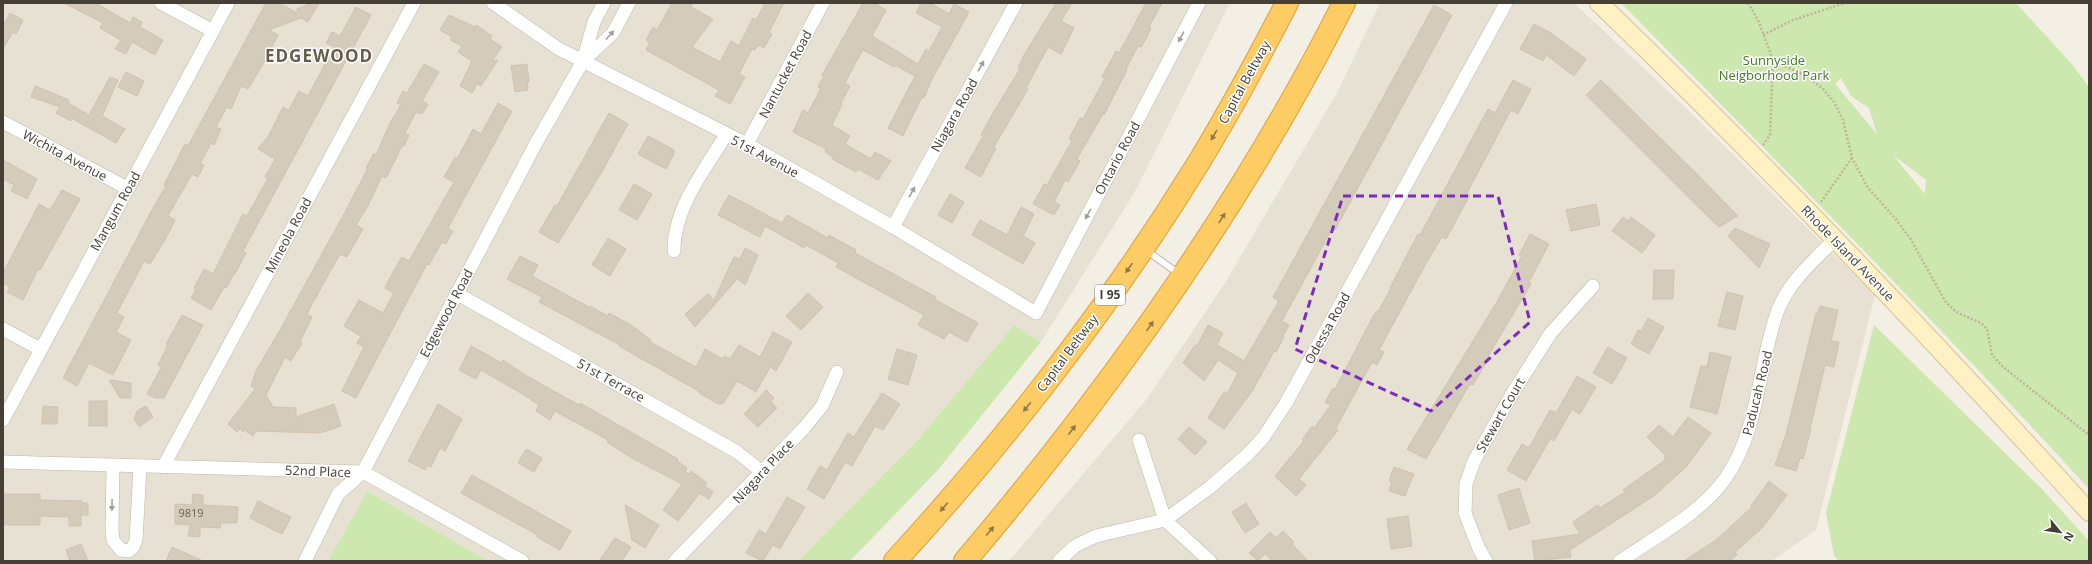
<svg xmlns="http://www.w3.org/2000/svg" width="2092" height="564" font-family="'Open Sans',sans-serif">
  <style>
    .residential { fill: #e7e1d3 }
    .green { fill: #cde8ae; fill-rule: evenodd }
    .building { fill: #d5cbbb; stroke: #cfc3ae }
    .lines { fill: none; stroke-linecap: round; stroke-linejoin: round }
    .lane-casing { stroke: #beb7a8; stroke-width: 8 }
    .street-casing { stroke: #beb7a8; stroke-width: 14 }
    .secondary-casing { stroke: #d3c395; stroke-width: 20 }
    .highway-casing { stroke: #dea034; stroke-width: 24 }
    .path { stroke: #c0b399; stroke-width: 2.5; stroke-dasharray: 2 2; stroke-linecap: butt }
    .lane { stroke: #fff; stroke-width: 6 }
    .street { stroke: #fff; stroke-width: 13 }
    .secondary { stroke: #fff1c4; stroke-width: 18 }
    .highway { stroke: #fecc65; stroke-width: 22 }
    .oneway { fill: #a29f9a }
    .oneway2 { fill: #8f7748 }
    .marked { fill: none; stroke: #7b2cbf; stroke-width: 3; stroke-dasharray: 8 5; stroke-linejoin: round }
    .labels { text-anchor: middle; stroke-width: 3; stroke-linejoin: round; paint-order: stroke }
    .number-label { font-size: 11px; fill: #696256 }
    .shield { fill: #fff; stroke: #7d7972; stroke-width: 1 }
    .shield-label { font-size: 12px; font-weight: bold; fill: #453f35 }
    .park-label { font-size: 13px; fill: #467728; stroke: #fff }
    .street-label { font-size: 13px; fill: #453f35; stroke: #fff }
    .district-label { font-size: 17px; font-weight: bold; letter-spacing: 1px; fill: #685d4c; stroke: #fff }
  </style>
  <rect width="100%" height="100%" fill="#f3efe5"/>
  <g class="residential">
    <polygon points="3,3 1230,3 1133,195 1041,342 1014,325 916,442 798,561 488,561 367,491 328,561 3,561"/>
    <polygon points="1380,3 1574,3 1684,106 1875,295 1816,530 1772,561 1009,561 1146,400 1225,283 1338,91"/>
  </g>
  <g class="green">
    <path d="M1621,3H2016L2071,63L2089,87V489C1937,323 1779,163 1621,3ZM1841,78L1851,96L1869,108L1877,134L1835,84ZM1893,155L1926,180L1925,193H1924Z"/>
    <polygon points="1014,325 1041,342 937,471 850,561 798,561 916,442"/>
    <polygon points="1874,325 2041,488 2089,541 2089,561 1839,561 1834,556 1826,513"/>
    <polygon points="367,491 488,561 328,561"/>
  </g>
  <g class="building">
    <polygon points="64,3 96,3 130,23 133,17 142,22 140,27 163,40 155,55 132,42 126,54 115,49 121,40 100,28 103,23"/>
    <polygon points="266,3 279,3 297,13 297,9 312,3 319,3 308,22 301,18 269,30 278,35 265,61 248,89 241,86 231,109 227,107 216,127 221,129 214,145 211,143 200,164 204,165 198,177 192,174 168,216 175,220 166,238 150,264 144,261 117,313 124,317 116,332 131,340 113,375 89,363 77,386 63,378 153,208 166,186 164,185 185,144 188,146"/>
    <polygon points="672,3 693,3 691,7 713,19 692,47 720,62 731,41 739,46 753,18 756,20 765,3 784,3 769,32 772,34 764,48 758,45 755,50 752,49 739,74 745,77 730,104 715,96 719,90 646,50 650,42 646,40 653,27 657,30"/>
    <polygon points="863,3 874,3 886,10 872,36 918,64 926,49 929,51 942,27 916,13 921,3 930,3 949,14 954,4 969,12 933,77 924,98 922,97 903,136 888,128 915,76 895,65 894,67 863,50 856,62 845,83 850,86 841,103 842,104 832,125 850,136 845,144 871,159 875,152 891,161 878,180 858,169 856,172 832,159 833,157 825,152 826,149 793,132 803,110 808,113 821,88 818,87 824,76 822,75"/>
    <polygon points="1056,3 1072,3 1061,21 1074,28 1061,54 1048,47 1026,88 1028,89 994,147 996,148 981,177 965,168 983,136 981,135 993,113 1020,69 1018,68 1024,55"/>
    <polygon points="1146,3 1162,3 1149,27 1151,28 1146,39 1141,47 1138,46 1126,69 1127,70 1104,115 1103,114 1077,159 1080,161 1068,182 1065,180 1054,202 1060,205 1054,215 1033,204 1044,184 1047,185 1072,141 1069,139 1080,118 1083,119 1105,78 1102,77 1116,51 1119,53"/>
    <polygon points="1434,5 1452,15 1335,230 1332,229 1282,321 1289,325 1283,336 1284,337 1276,352 1274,351 1253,390 1224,429 1208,418 1224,392 1227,394 1238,373 1218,360 1204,381 1183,363 1195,345 1197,346 1208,325 1223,333 1217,345 1244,361 1279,301 1273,297"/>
    <polygon points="356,7 371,15 243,251 246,253 235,274 234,274 226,288 224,287 211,310 191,298 196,289 194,288 204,269 213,274 243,214 247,216 268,178 265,177 275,159 258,149 269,135 283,107 289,110 299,91 308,96 334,47 326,43 332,32 340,36"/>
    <polygon points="10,13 23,20 16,34 13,32 3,49 3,26"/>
    <polygon points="449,15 475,27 476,25 492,36 490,39 502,47 492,61 498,60 481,86 477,84 472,93 460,86 472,61 458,52 462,46 450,40 452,37 440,30"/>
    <polygon points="1534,24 1551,33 1586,59 1574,76 1546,55 1543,61 1520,49"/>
    <polygon points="424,64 439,72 422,101 428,104 422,114 416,112 405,133 409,135 404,146 402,146 386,178 382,176 368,206 356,225 363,229 347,257 340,254 310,308 307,315 312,317 300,342 302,343 291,361 285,357 266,395 273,407 296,408 296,417 334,404 341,426 320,433 256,431 253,436 244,430 243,432 240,429 237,432 228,424 255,389 251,386 256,371 280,330 345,212 368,168 366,168 374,153 376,155 390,123 401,105 397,103 403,91 407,93"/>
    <polygon points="527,64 529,82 527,82 528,90 515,92 511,66"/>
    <polygon points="126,72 144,81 137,96 118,87"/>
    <polygon points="110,77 118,80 102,116 125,129 116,143 73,119 71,121 56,113 60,107 31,97 35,86 69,100 68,103 89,115"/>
    <polygon points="1513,80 1531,89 1518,114 1511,110 1467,193 1470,195 1446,239 1442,237 1428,260 1379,350 1384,352 1377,365 1372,362 1336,428 1338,430 1299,479 1306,485 1296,496 1275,476 1304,441 1302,440 1312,426 1314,428 1331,405 1325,402 1333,388 1335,389 1376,311 1378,312 1391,288 1390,288 1410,249 1418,234 1420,235 1488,109 1495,113"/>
    <polygon points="1601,80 1695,172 1738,216 1719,227 1700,209 1586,95"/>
    <polygon points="498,103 512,111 448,228 453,231 446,244 442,242 429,265 427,264 356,398 342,391 364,347 357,343 361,336 344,326 359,300 383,313 394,293 385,288 394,270 402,257 409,261 454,182 444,177 455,157 457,159 473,129 481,134"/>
    <polygon points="609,113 628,124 603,170 558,243 539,232 555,205 557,206"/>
    <polygon points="648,136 674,150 674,154 666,169 638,154"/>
    <polygon points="3,160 37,179 27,199 11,191 14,185 3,179"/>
    <polygon points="634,184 652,194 637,220 619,210"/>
    <polygon points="62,190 80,199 40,270 38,269 23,300 7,292 10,287 3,283 3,273 39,204 50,210"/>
    <polygon points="950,194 964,202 952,223 938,215"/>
    <polygon points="729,195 782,223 787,215 828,238 829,235 856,250 855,253 936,297 934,299 978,323 967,342 949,332 944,339 918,325 924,315 836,267 838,263 806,245 804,248 765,226 760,237 718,215"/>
    <polygon points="1596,204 1600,225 1571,231 1566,210"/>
    <polygon points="1021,207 1034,214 1023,236 1035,243 1023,264 972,235 980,220 1007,235"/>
    <polygon points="1623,217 1628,221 1631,217 1655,235 1642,253 1612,231"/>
    <polygon points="1735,228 1770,244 1759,268 1728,236"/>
    <polygon points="1530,234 1549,244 1529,282 1531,284 1487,358 1488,359 1473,385 1470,384 1426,459 1407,449 1498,300 1522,256 1519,255"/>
    <polygon points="608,238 626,249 610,276 592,265"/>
    <polygon points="745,248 758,255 745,285 737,279 717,302 714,300 734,257 740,259"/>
    <polygon points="520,256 538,265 532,276 589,307 590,306 608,316 609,313 631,325 651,340 650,342 696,367 705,349 723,359 724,356 730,359 739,345 760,357 773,332 792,342 776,371 770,367 756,392 737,381 723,404 718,404 699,393 700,392 619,346 620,345 539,302 542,297 507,279"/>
    <polygon points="1654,270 1674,270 1673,299 1653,299"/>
    <polygon points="1727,292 1743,296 1735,330 1718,326"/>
    <polygon points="808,293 823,307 801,330 786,316"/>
    <polygon points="708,294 716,303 695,327 685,314"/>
    <polygon points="1820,306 1838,310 1831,341 1839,342 1834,367 1825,365 1810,429 1811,429 1803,459 1800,458 1796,471 1775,465 1786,434 1816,313 1818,314"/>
    <polygon points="182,315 203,325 164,398 155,398 147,394 162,366 158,365 168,345 166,344"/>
    <polygon points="1648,318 1664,327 1649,354 1631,344 1638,330 1641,331"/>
    <polygon points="471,346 502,363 503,360 525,375 579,405 580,403 678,459 677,461 687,468 685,471 689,474 691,471 707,483 705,486 713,492 709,499 700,493 678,521 663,510 682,484 630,457 607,442 608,440 555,411 550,420 536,411 539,405 531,400 531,399 481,370 476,379 459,370"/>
    <polygon points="1608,347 1627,358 1612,384 1593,373"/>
    <polygon points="897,349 917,355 908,385 888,379"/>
    <polygon points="1710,352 1731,357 1717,414 1690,407 1701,366 1707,367"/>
    <polygon points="1577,376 1596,387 1580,414 1572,409 1554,441 1550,439 1526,481 1507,470 1522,444 1529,448 1550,410 1556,413"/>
    <polygon points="109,380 131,383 131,398 120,398"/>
    <polygon points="766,390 774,398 771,402 777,408 758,427 744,414"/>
    <polygon points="882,393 900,404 883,430 875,426 852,466 845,462 824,499 807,489 820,466 827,470 848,433 854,437"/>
    <rect x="89" y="401" width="18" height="25"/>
    <polygon points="438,404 462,419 445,451 440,448 431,467 428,465 425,470 408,461"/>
    <polygon points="43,406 58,407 57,424 42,424"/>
    <polygon points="146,406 153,417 139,427 134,419 137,411"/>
    <polygon points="1688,417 1711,433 1687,466 1654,496 1570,550 1571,557 1535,561 1532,541 1580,534 1573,522 1598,505 1600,508 1625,492 1623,490 1665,460 1664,458 1666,456 1647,437 1659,425 1673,437"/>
    <polygon points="1189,427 1207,442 1195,455 1178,439"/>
    <polygon points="526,449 542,458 534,472 518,463"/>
    <polygon points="1394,467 1414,474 1405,496 1389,491 1392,482 1389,481"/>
    <polygon points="472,475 571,531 560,550 537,537 538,535 461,493"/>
    <polygon points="1769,481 1787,495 1762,528 1735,552 1737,555 1730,561 1684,561 1716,540 1752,507 1751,506"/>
    <polygon points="1519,488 1530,523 1509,530 1498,495"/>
    <polygon points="3,494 40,494 40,500 82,501 82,503 88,503 88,515 81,515 81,526 69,526 69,517 40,516 40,525 3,525"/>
    <polygon points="193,494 203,495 203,505 238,507 237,523 221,523 220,528 200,527 200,537 188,536 190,525 175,524 175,504 192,505"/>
    <polygon points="787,497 805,507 780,549 773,545 763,561 746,553 759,530 766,534"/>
    <polygon points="258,501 291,517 282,534 250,518"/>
    <polygon points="1246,503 1259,524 1245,533 1232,512"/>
    <polygon points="625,505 659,525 645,548 632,540"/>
    <polygon points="1408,516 1412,546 1391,549 1387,519"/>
    <polygon points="1283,531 1294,542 1292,544 1308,561 1272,561 1265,554 1258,561 1249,553 1270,532 1276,538"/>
    <polygon points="615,538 631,547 622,561 599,561"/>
    <polygon points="81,544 88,561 70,561 66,550"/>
    <polygon points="172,547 203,561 166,561"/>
  </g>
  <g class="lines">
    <g class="lane-casing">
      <polyline id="lane" points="1146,250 1179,274"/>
    </g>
    <g class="street-casing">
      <g id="street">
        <polyline points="161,3 213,31"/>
        <polyline points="493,3 559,49 747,144 893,227 1036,313 1199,3"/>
        <polyline points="583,61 613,33 629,3"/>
        <polyline points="3,122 127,188"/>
        <polyline points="747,144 823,3"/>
        <polyline points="893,227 1016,3"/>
        <path d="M674,251C673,209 705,169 726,135"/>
        <polyline points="456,293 737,452 762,472"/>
        <polyline points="3,329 40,349"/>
        <polyline points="3,420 228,3"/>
        <polyline points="1139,440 1165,520 1210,561"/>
        <polyline points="3,462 363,472 522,561"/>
        <polyline points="113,466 112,531 113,540 121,550 129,551 133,547 136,540 140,467"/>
        <polyline points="163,467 414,3"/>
        <polyline points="305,561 338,494 363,472 535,145 583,61 594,22 604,3"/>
        <polyline points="675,561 804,428 822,406 837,372"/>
        <polyline points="1059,561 1075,546 1096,536 1165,520 1209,488 1246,456 1263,438 1286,403 1506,3"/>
        <polyline points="1486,561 1479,549 1465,513 1466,484 1474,461 1512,394 1550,334 1593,286"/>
        <path d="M1620,561C1654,538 1701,513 1725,479C1761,427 1757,366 1778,310C1789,281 1814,261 1835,239"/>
      </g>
    </g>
    <g class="secondary-casing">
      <path id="secondary" d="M1599,3C1769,167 1931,337 2089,512"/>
    </g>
    <g class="highway-casing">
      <g id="highway">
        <path d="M895,561C1008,438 1111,305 1199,162C1230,111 1259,57 1287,3"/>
        <path d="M965,561C1111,389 1242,205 1344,3"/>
      </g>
    </g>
    <g class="path">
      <polyline points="1748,3 1758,20 1773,60 1806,76 1823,89 1834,102 1843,120 1852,158 1868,188 1894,217 1910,238 1945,301 1956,312 1981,323 1987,329 1992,355 2003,367 2089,435"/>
      <polyline points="1763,35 1793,20 1845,3"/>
      <polyline points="1763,145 1770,135 1773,60"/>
      <polyline points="1821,202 1852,158"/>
    </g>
    <use href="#lane" class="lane"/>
    <use href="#street" class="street"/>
    <use href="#secondary" class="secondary"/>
    <use href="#highway" class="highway"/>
  </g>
  <defs><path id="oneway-solid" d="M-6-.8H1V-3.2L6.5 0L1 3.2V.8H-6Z"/></defs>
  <g class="oneway">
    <use href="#oneway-solid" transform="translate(610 35) rotate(-48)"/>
    <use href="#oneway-solid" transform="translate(1181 37) rotate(118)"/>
    <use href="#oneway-solid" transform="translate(981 66) rotate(-61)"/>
    <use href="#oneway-solid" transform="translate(912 192) rotate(-61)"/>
    <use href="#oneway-solid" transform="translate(1088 214) rotate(118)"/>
    <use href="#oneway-solid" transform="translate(112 505) rotate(91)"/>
  </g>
  <g class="oneway2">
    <use href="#oneway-solid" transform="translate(1214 135) rotate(120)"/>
    <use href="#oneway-solid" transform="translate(1222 218) rotate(-58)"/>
    <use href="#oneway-solid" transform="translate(1129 268) rotate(125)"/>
    <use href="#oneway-solid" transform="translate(1150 326) rotate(-55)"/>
    <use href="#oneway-solid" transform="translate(1027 407) rotate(128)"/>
    <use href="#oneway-solid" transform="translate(1072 430) rotate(-53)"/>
    <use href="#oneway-solid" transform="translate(944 507) rotate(131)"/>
    <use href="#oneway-solid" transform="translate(990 531) rotate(-50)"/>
  </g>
  <path class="marked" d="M1343,196H1498L1530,322L1431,411L1295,349Z"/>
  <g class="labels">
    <g class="number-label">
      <text x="191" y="517">9819</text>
    </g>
    <rect class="shield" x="1095" y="285" width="30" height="20" rx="3"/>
    <g class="shield-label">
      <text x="1110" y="299">I 95</text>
    </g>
    <g class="park-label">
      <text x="1774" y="65">Sunnyside<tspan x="1774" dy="15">Neigborhood Park</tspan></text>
    </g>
    <g class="street-label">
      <text transform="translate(785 74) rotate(-62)" y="5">Nantucket Road</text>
      <text transform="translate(1244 82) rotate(-61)" y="5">Capital Beltway</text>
      <text transform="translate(954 115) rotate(-61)" y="5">Niagara Road</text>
      <text transform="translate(65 155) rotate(28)" y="5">Wichita Avenue</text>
      <text transform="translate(765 156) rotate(28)" y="5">51st Avenue</text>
      <text transform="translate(1117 158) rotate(-62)" y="5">Ontario Road</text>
      <text transform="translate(115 211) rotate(-61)" y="5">Mangum Road</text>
      <text transform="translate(288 235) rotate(-62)" y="5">Mineola Road</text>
      <text transform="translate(1848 253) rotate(46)" y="5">Rhode Island Avenue</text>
      <text transform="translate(446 313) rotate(-62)" y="5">Edgewood Road</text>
      <text transform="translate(1327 328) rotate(-61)" y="5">Odessa Road</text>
      <text transform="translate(1067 353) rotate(-53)" y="5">Capital Beltway</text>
      <text transform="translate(611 380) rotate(29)" y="5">51st Terrace</text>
      <text transform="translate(1757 393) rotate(-76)" y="5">Paducah Road</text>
      <text transform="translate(1500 415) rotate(-60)" y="5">Stewart Court</text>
      <text transform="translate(318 471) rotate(2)" y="5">52nd Place</text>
      <text transform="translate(763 471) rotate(-47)" y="5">Niagara Place</text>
    </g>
    <g class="district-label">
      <text x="319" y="62">EDGEWOOD</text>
    </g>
  </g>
  <rect width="2092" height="564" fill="none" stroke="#453f35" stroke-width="8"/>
  <g transform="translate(2060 532) rotate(119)" stroke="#ffffff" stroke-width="3" paint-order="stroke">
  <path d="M0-3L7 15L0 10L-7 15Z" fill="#453f35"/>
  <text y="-6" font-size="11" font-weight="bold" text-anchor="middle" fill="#453f35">N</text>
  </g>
</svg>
